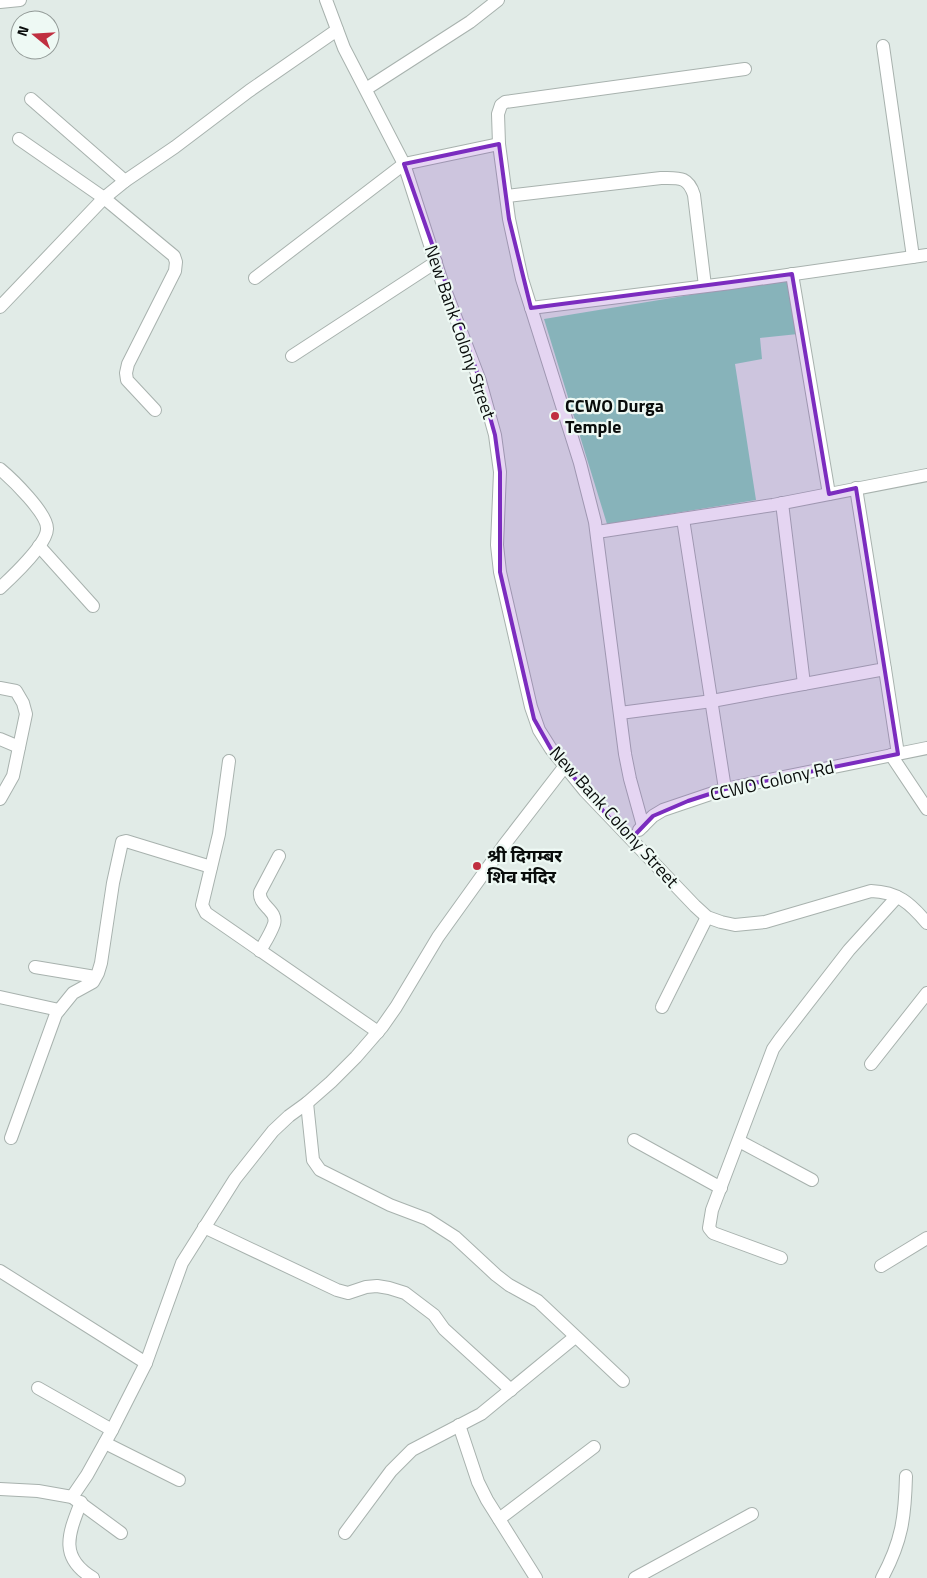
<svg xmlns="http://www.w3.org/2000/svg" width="927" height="1578" font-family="'Titillium Web','Noto Sans Devanagari',sans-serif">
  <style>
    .green { fill: #8ad5ba }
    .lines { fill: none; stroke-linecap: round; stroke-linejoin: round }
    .minor-casing { stroke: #a8b2ae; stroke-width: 14 }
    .minor { stroke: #fff; stroke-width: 12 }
    .marked { fill: #7b2cbf; fill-opacity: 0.2; stroke: #7b2cbf; stroke-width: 4; stroke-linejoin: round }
    .poi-dot { fill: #c02f40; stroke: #eef9f4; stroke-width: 2 }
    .labels { text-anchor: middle; stroke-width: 4.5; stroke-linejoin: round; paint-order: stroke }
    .street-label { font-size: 18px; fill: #090c0b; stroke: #eef9f4 }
    .poi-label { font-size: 18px; font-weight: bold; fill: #090c0b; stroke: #eef9f4; text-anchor: start }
  </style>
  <rect width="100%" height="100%" fill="#e1ebe7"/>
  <polygon class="green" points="787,279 798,334 760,338 762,359 735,364 756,500 607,524 544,319"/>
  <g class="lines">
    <g class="minor-casing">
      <g id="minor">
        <path d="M326,0L344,48L404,164L442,282L480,381L495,435L500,472L497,545L500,572L531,707L539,730L551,749L585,791L695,906L707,917L721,922L735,925L765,922L871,891C898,892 910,903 927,923"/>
        <polyline points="0,2 20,0"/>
        <polyline points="883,46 913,257"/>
        <polyline points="366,89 470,22 498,0"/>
        <polyline points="31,99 125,181"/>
        <polyline points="19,139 104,198 174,256 176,262 175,271 128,364 126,373 127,380 155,410"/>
        <path d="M507,196L661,178C679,178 688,176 694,195L705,286"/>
        <polyline points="792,274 829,494"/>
        <polyline points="255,278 404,164 499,144"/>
        <polyline points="0,307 104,198 125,181 175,147 249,91 337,30"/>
        <polyline points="531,308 731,283 927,255"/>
        <polyline points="292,356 436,262"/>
        <path d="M0,469C12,479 48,514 47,529C47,544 12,577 0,588"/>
        <polyline points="782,503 804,684"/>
        <polyline points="683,519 725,789"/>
        <polyline points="597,532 773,505 927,475"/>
        <polyline points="39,546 93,606"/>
        <polyline points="885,669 898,754"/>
        <polyline points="0,688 16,691 23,703 26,714 13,776 0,799"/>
        <polyline points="620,713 712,701 885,669 856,488"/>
        <polyline points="0,739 19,747"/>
        <polyline points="891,755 927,809"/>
        <polyline points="229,761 219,834 202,905 206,913 378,1032"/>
        <polyline points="643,826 630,779 625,754 595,522 580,463 522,279 509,219 499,144 498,114 501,105 505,102 745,69"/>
        <polyline points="639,830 653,816 663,810 725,789 927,748"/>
        <path d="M260,951C265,942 271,933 274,924C278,910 258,906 260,892L279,856"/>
        <polyline points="35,967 95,977"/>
        <polyline points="0,997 59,1010"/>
        <polyline points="662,1007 707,917"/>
        <polyline points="871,1064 927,993"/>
        <polyline points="307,1103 313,1160 320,1170 390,1205 427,1219 455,1237 496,1275 509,1285 538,1301 623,1381"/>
        <polyline points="11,1138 56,1014 73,993 93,982 98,973 101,963 113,883 122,842 126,841 211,867"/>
        <polyline points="634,1140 721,1188"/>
        <polyline points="739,1141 812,1180"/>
        <polyline points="204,1227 337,1290 348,1293 366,1287 377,1286 389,1288 405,1293 434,1315 444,1329 511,1390"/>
        <polyline points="781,1258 713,1233 709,1228 712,1210 773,1049 780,1039 849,950 897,897"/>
        <polyline points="881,1266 927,1238"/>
        <polyline points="0,1271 146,1363"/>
        <polyline points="38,1388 112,1430"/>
        <polyline points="459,1425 478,1482 487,1500 536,1578"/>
        <polyline points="105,1443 179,1480"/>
        <polyline points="0,1489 38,1491 72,1497 121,1533"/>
        <polyline points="72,1497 87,1475 112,1430 146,1363 182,1263 235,1179 273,1131 289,1116 307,1103 331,1082 356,1057 382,1027 396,1007 438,937 504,845 565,766"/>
        <path d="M81,1502C69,1533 58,1557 93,1578"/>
        <polyline points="499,1519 594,1447"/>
        <polyline points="345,1533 391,1471 412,1450 481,1414 575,1337"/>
        <polyline points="635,1578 752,1514"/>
        <path d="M882,1578C902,1541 905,1517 906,1476"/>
      </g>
    </g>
    <use href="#minor" class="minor"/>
  </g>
  <path class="marked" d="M499,144L509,219L531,308L792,274L829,494L856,488L898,754L725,789L688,801L653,816L630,840L585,791L551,749L534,719L500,572V472L495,435L480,381L404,164Z"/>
  <g class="poi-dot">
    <circle cx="555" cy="416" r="5"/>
    <circle cx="477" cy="866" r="5"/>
  </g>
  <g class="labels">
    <g class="street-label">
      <text transform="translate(460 332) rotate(71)" y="6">New Bank Colony Street</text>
      <text transform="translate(772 781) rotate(-13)" y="6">CCWO Colony Rd</text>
      <text transform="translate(614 817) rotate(48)" y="6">New Bank Colony Street</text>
    </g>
    <g class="poi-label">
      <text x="565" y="412">CCWO Durga<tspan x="565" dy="21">Temple</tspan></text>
      <text x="487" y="862">श्री दिगम्बर<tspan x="487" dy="21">शिव मंदिर</tspan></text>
    </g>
  </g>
  <g transform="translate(35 35) rotate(288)"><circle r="24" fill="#eef9f4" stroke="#929a97"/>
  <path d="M0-4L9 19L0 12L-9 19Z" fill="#c02f40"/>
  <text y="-8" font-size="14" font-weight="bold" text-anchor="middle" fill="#090c0b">N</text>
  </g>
</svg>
